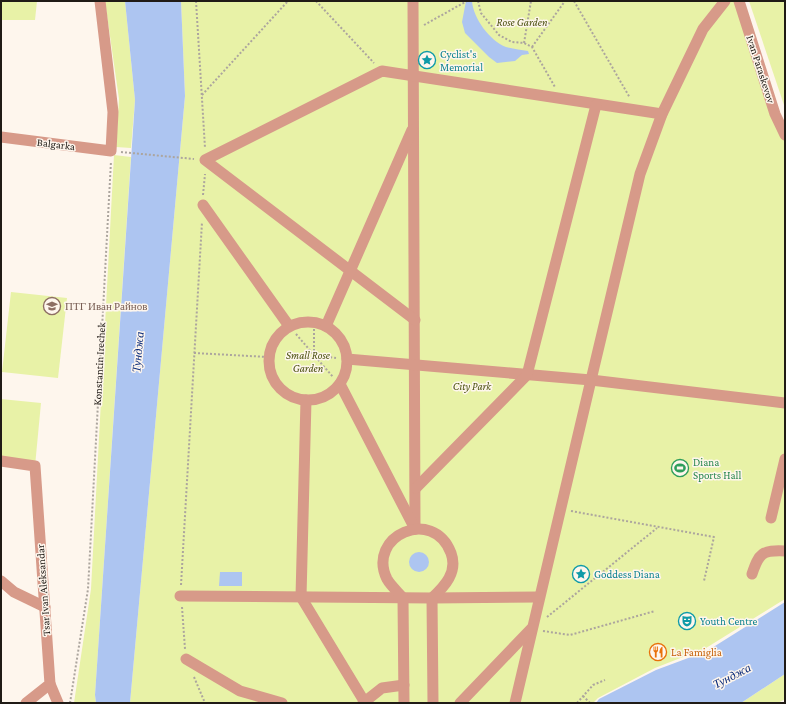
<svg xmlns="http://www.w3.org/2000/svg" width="786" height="704" font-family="'Crimson Pro',serif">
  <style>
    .green { fill: #e8f2a7 }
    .water { fill: #adc5f1 }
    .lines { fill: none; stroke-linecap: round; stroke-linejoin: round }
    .path { stroke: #aca59e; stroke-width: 2; stroke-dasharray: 2 2; stroke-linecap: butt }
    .minor { stroke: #d79a89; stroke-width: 11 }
    .labels { text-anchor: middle; stroke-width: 3; stroke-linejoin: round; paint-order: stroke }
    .park-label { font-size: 11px; font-style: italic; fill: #4b510f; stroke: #fef6ed }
    .culture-label { font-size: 11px; fill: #0d838f; stroke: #fef6ed; text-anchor: start }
    .street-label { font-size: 11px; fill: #201b16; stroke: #fef6ed }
    .education-label { font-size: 11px; fill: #785e54; stroke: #fef6ed; text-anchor: start }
    .leisure-label { font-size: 11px; fill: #27864d; stroke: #fef6ed; text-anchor: start }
    .food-label { font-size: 11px; fill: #c56008; stroke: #fef6ed; text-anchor: start }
    .water-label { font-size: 12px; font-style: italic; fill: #052778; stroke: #fef6ed }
  </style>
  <rect width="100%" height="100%" fill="#fef6ed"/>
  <g class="green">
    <polygon points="1,1 37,1 35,20 1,20"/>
    <polygon points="105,1 125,1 135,100 131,148 116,147 119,99"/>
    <polygon points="181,1 739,1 785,135 785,599 706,648 655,668 598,698 593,703 130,703 185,96"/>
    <polygon points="749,1 785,1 785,108"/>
    <polygon points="114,155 131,157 95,695 96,703 74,703 91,589"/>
    <polygon points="11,292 67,298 58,378 2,372"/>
    <polygon points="1,399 41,403 35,466 1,461"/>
    <polygon points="785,674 785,699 778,703 741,703"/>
  </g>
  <g class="water">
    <polygon points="125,1 181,1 185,96 130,703 96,703 95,695 135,100"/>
    <path d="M466,1H472C473,18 490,41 506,47C513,49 521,50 528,51L529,54L522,55L515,61L497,63L489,57L465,33L462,22Z"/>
    <circle cx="419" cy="562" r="10"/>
    <polygon points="220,572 242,572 242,586 219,586"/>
    <polygon points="785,602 785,674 741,703 596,703 599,699 656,670 707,651"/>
  </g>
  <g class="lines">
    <g class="path">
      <polyline points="196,1 205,148"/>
      <polyline points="316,1 374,63"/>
      <polyline points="478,1 481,13 499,35 512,42 524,43 532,47 555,87"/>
      <polyline points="574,1 630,98"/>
      <polyline points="424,25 467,1"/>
      <polyline points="524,43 531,1"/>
      <polyline points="532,47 565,1"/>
      <polyline points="202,95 288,1"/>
      <polyline points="121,152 194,159"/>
      <polyline points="203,195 205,174"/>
      <polyline points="314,321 314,355 333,377"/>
      <polyline points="296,334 314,355 336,358"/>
      <polyline points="194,353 268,357"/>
      <polyline points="571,511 714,537 704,581"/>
      <polyline points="181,585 202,222"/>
      <polyline points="182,607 185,649"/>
      <polyline points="547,617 657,528"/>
      <polyline points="543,631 570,635 655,611"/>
      <polyline points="194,677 205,703"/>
      <polyline points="583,696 590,703"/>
      <polyline points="70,703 88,589 111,161"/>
      <polyline points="577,703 593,685 605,680"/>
    </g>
    <g class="minor">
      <polyline points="413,1 415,529"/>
      <polyline points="725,1 703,29 662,114 640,174 591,380 785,403"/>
      <polyline points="739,1 775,114 785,135"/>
      <polyline points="1,137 111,151 113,112 100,1"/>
      <polyline points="203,205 289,326"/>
      <polyline points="415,320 205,160 382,71 662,114"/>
      <circle cx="308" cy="361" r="39"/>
      <polyline points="326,326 412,130"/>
      <polyline points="347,359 591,380 515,703"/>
      <polyline points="340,384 414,527"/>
      <polyline points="306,400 301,597 364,701"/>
      <polyline points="1,461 35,466 50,684 26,703"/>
      <polyline points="416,488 527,375 596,105"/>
      <polyline points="771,518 785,459"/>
      <path d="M752,574C759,553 762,550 785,551"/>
      <polyline points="1,581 14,592 45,607"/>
      <polyline points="180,596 432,598 539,597"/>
      <polyline points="186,659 240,691 282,703"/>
      <polyline points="50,684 58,703"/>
      <polyline points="363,703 382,688 404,685"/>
      <path d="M404,703L403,598C398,592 391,586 387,579C366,536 433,506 451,553C458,572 445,586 432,598L433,703"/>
      <polyline points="460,703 531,629"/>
    </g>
  </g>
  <defs>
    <g id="sight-ring" transform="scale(0.9)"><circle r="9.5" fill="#fef6ed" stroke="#0f9aa8" stroke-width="1.5"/><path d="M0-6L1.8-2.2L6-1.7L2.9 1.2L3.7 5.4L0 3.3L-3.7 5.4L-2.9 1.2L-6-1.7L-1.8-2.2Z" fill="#0f9aa8"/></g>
    <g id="school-ring" transform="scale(0.9)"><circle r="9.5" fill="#fef6ed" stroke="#8d6e63" stroke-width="1.5"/><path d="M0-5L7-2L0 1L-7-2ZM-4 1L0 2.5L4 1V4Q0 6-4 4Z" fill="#8d6e63"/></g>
    <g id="stadium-ring" transform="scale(0.9)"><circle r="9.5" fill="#fef6ed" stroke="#2e9e5b" stroke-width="1.5"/><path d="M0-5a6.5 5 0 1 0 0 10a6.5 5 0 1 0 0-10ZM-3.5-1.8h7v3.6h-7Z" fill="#2e9e5b"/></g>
    <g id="theatre-ring" transform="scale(0.9)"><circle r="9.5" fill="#fef6ed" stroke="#0f9aa8" stroke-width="1.5"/><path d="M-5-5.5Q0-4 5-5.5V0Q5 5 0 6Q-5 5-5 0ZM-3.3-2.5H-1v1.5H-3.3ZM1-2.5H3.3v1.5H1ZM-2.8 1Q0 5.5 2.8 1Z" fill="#0f9aa8"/></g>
    <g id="restaurant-ring" transform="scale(0.9)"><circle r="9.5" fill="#fef6ed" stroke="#e8710a" stroke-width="1.5"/><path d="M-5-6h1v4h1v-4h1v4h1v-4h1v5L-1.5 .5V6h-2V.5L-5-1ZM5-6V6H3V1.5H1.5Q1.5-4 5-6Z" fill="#e8710a"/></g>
  </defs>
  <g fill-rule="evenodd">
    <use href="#sight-ring" x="427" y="60"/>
    <use href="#school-ring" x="52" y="306"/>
    <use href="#stadium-ring" x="680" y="468"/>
    <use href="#sight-ring" x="581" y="574"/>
    <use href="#theatre-ring" x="687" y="621"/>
    <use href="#restaurant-ring" x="658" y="652"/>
  </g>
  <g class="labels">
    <g class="park-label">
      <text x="522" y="26">Rose Garden</text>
      <text x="308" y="359">Small Rose<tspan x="308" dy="13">Garden</tspan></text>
      <text x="472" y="390">City Park</text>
    </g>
    <g class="culture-label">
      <text x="440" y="58">Cyclist's<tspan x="440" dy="13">Memorial</tspan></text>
      <text x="594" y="578">Goddess Diana</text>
      <text x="700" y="625">Youth Centre</text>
    </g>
    <g class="street-label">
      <text transform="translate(761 69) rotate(72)" y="4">Ivan Paraskevov</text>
      <text transform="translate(56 144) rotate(7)" y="4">Balgarka</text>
      <text transform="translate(99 364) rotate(-87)" y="4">Konstantin Irechek</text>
      <text transform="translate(43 590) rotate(-94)" y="4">Tsar Ivan Aleksandar</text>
    </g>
    <g class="education-label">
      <text x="65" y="310">ПТГ Иван Райнов</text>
    </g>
    <g class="leisure-label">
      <text x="693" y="466">Diana<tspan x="693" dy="13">Sports Hall</tspan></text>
    </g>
    <g class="food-label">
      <text x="671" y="656">La Famiglia</text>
    </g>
    <g class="water-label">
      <text transform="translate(138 352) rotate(-85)" y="4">Тунджа</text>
      <text transform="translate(732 676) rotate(-27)" y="4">Тунджа</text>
    </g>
  </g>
  <rect width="786" height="704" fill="none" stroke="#201b16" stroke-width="4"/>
</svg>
